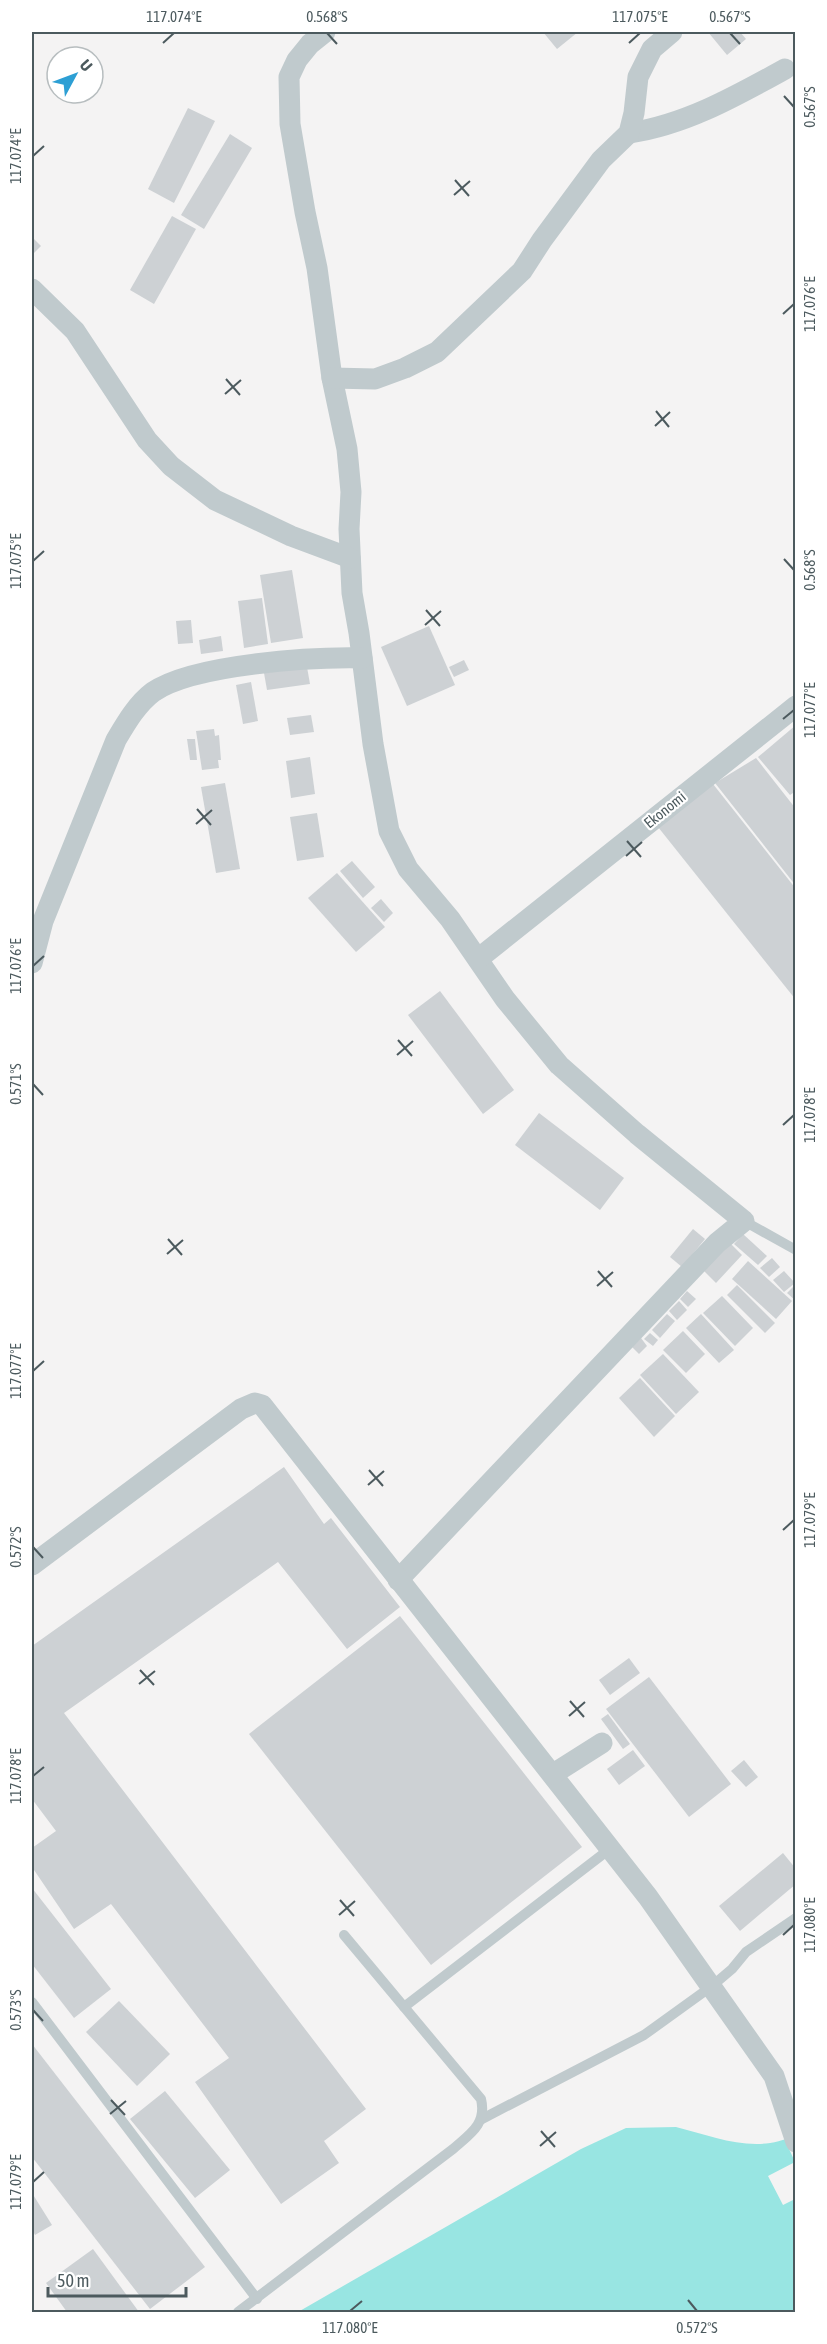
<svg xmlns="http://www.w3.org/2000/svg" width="827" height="2344" font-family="'Asap Condensed',sans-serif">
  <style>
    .water { fill: #98e5e2 }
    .pier { fill: #f4f3f3 }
    .building { fill: #cdd1d4 }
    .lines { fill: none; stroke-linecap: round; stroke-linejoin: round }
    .lane { stroke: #c0cacd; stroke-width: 10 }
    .street { stroke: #c0cacd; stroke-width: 21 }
    .ticks { fill: none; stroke: #4c5a5e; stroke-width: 2 }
    .labels { text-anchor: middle; stroke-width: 4.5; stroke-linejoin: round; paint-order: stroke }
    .street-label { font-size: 15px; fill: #4c5a5e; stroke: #fff }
    .neatline { fill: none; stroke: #4c5a5e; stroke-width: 2 }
    .ticks-label { font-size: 15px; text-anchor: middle; fill: #4c5a5e }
  </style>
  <rect width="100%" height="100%" fill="#f4f3f3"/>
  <path class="water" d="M676,2127C716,2137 756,2155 795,2135V2312H298L581,2149L626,2128Z"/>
  <polygon class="pier" points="795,2135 795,2199 783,2205 768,2176 795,2162 785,2140"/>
  <g class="building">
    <polygon points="543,32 578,32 557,49"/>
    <polygon points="708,32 740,32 746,39 727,55"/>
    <polygon points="188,108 215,121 174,203 148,189"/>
    <polygon points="230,134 252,148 204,229 181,215"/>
    <polygon points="172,216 196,229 154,304 130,290"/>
    <polygon points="32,237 41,246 32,255"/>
    <polygon points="292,570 303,638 271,643 260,575"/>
    <polygon points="262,598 268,644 244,648 238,601"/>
    <polygon points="191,620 193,643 178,644 176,621"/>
    <polygon points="429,626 455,685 407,706 381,647"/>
    <polygon points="221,636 223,651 201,654 199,640"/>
    <polygon points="464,660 469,670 454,677 449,667"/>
    <polygon points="307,667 310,684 267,690 264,673"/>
    <polygon points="251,682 258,721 243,724 236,685"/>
    <polygon points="311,715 314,732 290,735 287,718"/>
    <polygon points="796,725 796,791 790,795 758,757"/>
    <polygon points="214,729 215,736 219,735 221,760 218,760 219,768 202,770 196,731"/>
    <polygon points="187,739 195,739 197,760 190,760"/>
    <polygon points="310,757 315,794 291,798 286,761"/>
    <polygon points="756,758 796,809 796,886 715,783"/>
    <polygon points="225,783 240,869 216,873 201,787"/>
    <polygon points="713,784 796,889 796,1000 658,827"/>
    <polygon points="317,813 324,857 297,861 290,817"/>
    <polygon points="352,861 375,887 363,898 340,871"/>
    <polygon points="337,873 385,927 356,952 308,898"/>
    <polygon points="381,899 393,913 384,922 371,908"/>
    <polygon points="440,991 514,1090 483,1114 408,1015"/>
    <polygon points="539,1113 624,1178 600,1210 515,1145"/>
    <polygon points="693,1229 705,1239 682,1267 670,1257"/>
    <polygon points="743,1234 767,1256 758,1265 734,1244"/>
    <polygon points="729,1242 742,1255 716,1283 703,1270"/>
    <polygon points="772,1258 780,1267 769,1277 760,1268"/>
    <polygon points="748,1261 792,1301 776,1319 732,1279"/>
    <polygon points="784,1271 795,1283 784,1292 773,1280"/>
    <polygon points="796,1284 796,1301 787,1293"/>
    <polygon points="737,1285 775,1323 765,1333 727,1295"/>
    <polygon points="687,1291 696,1299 688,1307 680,1299"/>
    <polygon points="722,1296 753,1328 735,1346 703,1313"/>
    <polygon points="679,1301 687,1310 677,1320 669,1311"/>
    <polygon points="667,1314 675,1321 660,1338 652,1330"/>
    <polygon points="701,1314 734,1350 719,1363 686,1328"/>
    <polygon points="683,1331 705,1354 686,1373 663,1350"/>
    <polygon points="650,1333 658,1340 653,1346 644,1339"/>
    <polygon points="641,1338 647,1346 639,1354 632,1347"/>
    <polygon points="663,1354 699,1392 676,1414 640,1375"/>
    <polygon points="640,1378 675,1416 654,1437 619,1398"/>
    <polygon points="284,1467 324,1524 331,1518 400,1607 347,1649 278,1562 64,1713 366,2109 324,2141 339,2163 281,2204 195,2082 229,2058 111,1904 74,1929 32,1867 32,1848 56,1831 32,1799 32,1646"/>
    <polygon points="400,1616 582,1847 431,1965 249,1734"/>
    <polygon points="629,1658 640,1673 610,1695 599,1680"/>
    <polygon points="649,1677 731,1784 689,1817 606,1709"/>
    <polygon points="608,1714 630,1744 623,1749 601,1719"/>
    <polygon points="633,1750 645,1766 619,1785 607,1769"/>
    <polygon points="744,1760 758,1777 746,1787 731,1771"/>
    <polygon points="783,1853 796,1869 796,1884 740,1931 719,1906"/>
    <polygon points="32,1888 111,1989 74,2018 32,1964"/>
    <polygon points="119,2001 170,2054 137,2086 86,2032"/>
    <polygon points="32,2044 205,2267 150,2309 32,2157"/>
    <polygon points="165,2091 230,2170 195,2198 130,2119"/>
    <polygon points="32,2193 52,2225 35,2235 32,2229"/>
    <polygon points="93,2249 139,2312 67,2312 46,2283"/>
  </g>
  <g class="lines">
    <g class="lane">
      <polyline points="744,1221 796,1250"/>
      <polyline points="32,2002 257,2299"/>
      <polyline points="404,2007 611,1848"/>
      <polyline points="482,2119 644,2035 712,1986 732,1969 746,1952 796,1918"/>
      <path d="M238,2312L453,2149C470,2134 487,2124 481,2099L344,1935"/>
    </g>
    <g class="street">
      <polyline points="325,32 310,44 297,60 289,77 290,124 305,212 317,268 332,378 347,449 351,492 349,529 352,593 359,633 373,744 389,831 408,869 450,919 505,999 559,1065 637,1134 744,1221 717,1243 398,1580"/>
      <path d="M629,133C685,125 736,96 785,69"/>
      <polyline points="32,289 75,331 147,440 171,466 215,500 291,536 350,558"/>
      <polyline points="332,378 375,379 405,368 437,352 522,271 542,240 601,160 629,133 634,113 638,77 652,49 672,32"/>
      <polyline points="478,959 796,706"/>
      <path d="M32,963L43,921L116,740C126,723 137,704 153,692C194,664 312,657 362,658"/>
      <polyline points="32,1565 241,1409 255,1403 262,1405 648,1897 774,2076 796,2142"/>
      <polyline points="553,1774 602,1743"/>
    </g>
  </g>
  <path class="ticks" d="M327,33L337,44M730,33L740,44M163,43L174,33M629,43L640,33M784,96L794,107M33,156L44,146M455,180L469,196M454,195L470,181M783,314L794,304M226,379L240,395M225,394L241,380M656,411L669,427M655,426L670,412M784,559L794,570M33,561L44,551M426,610L440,626M425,625L441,611M783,719L794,710M197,809L211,825M196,824L212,810M627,841L641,857M626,856L642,842M33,966L44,956M398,1040L412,1056M397,1055L413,1041M33,1084L43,1095M783,1125L794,1115M168,1239L182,1255M167,1254L183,1240M598,1271L612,1287M597,1286L613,1272M33,1371L44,1361M369,1470L383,1486M368,1485L384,1471M783,1530L794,1520M33,1547L43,1558M140,1670L154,1685M139,1684L155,1671M570,1701L584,1717M569,1716L585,1702M33,1776L44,1767M340,1900L354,1916M339,1915L355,1901M783,1935L794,1925M33,2010L43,2021M111,2100L125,2115M110,2114L126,2101M541,2131L555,2147M540,2146L556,2132M33,2182L44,2172M688,2300L697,2311M350,2311L362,2301"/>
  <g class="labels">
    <g class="street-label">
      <text transform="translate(665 810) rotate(-39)" y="5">Ekonomi</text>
    </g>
  </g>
  <rect width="827" height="2344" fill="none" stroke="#ffffff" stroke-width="66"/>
  <g transform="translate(75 75) rotate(49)"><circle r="28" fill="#ffffff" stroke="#b7bdbf" stroke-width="1.5"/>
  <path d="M0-4.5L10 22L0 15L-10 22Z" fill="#2d9fd4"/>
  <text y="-9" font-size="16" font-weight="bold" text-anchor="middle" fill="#4c5a5e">U</text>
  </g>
  <path d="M48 2287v9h138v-9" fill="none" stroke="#4c5a5e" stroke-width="3"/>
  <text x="57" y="2287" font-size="18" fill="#4c5a5e" stroke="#ffffff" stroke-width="4.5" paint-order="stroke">50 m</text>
  <rect x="33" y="33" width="761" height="2278" class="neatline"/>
  <g class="ticks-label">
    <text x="174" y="22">117.074°E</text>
    <text x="327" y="22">0.568°S</text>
    <text x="640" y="22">117.075°E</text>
    <text x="730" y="22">0.567°S</text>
    <text transform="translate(810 107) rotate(-90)" y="5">0.567°S</text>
    <text transform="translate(16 156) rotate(-90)" y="5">117.074°E</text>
    <text transform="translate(810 304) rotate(-90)" y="5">117.076°E</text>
    <text transform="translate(16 561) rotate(-90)" y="5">117.075°E</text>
    <text transform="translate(810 570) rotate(-90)" y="5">0.568°S</text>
    <text transform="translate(810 710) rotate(-90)" y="5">117.077°E</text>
    <text transform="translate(16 966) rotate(-90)" y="5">117.076°E</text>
    <text transform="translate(16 1084) rotate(-90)" y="5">0.571°S</text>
    <text transform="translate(810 1115) rotate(-90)" y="5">117.078°E</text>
    <text transform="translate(16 1371) rotate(-90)" y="5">117.077°E</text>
    <text transform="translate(810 1520) rotate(-90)" y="5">117.079°E</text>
    <text transform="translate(16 1547) rotate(-90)" y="5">0.572°S</text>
    <text transform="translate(16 1776) rotate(-90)" y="5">117.078°E</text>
    <text transform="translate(810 1925) rotate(-90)" y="5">117.080°E</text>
    <text transform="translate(16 2010) rotate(-90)" y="5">0.573°S</text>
    <text transform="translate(16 2182) rotate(-90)" y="5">117.079°E</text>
    <text x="350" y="2333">117.080°E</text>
    <text x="697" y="2333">0.572°S</text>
  </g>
</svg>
